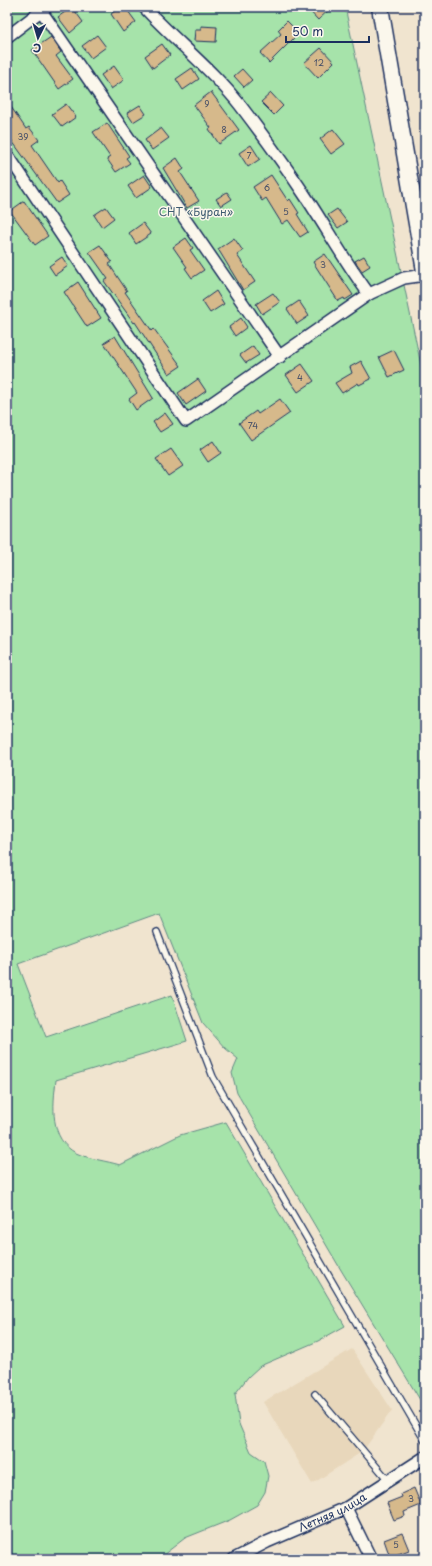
<svg xmlns="http://www.w3.org/2000/svg" width="432" height="1566" font-family="'Playpen Sans',sans-serif">
  <style>
    .built { fill: #e8d7bb }
    .green { fill: #a6e3aa; stroke: #608984 }
    .building { fill: #d6b98b; stroke: #1b2f5e }
    .lines { fill: none; stroke-linecap: round; stroke-linejoin: round }
    .lane-casing { stroke: #1b2f5e; stroke-width: 8 }
    .street-casing { stroke: #1b2f5e; stroke-width: 14 }
    .secondary-casing { stroke: #1b2f5e; stroke-width: 19 }
    .lane { stroke: #fbf7ec; stroke-width: 5.5 }
    .street { stroke: #fbf7ec; stroke-width: 11 }
    .secondary { stroke: #fbf7ec; stroke-width: 16 }
    .labels { text-anchor: middle; stroke-width: 3; stroke-linejoin: round; paint-order: stroke }
    .number-label { font-size: 9px; fill: #4a5269 }
    .park-label { font-size: 11px; fill: #3e5c71; stroke: #fbf7ec }
    .street-label { font-size: 11px; fill: #1b2f5e; stroke: #fbf7ec }
  </style>
  <rect width="100%" height="100%" fill="#f0e4cf"/>
  <filter id="ink" filterUnits="userSpaceOnUse"><feTurbulence type="fractalNoise" baseFrequency=".025" numOctaves="2"/><feDisplacementMap in="SourceGraphic" scale="8" xChannelSelector="R" yChannelSelector="G"/><feConvolveMatrix kernelMatrix="1 2 1 2 8 2 1 2 1" color-interpolation-filters="sRGB"/></filter>
  <g filter="url(#ink)">
    <polygon class="built" points="352,1349 392,1410 363,1451 312,1484 263,1402"/>
    <path class="green" d="M7,7H345L425,384V1408L341,1270L237,1093L232,1073L238,1059L225,1048L203,1023L159,913L18,964L46,1037L172,995L187,1041L56,1080C53,1105 49,1139 76,1153C89,1159 107,1161 120,1165L180,1135L226,1122L345,1326L318,1341L260,1366L248,1377L235,1394L239,1424L251,1452L264,1461L268,1476L265,1492L257,1505L230,1520L185,1538L158,1559H7Z"/>
    <g class="building">
      <polygon points="72,7 83,22 70,33 58,17"/>
      <polygon points="120,7 125,7 136,22 123,32 111,14"/>
      <polygon points="306,7 332,7 318,20"/>
      <polygon points="287,21 299,33 269,63 260,53 281,34 278,30"/>
      <polygon points="201,26 217,27 216,42 194,41 195,30 201,30"/>
      <polygon points="97,35 106,47 91,58 82,46"/>
      <polygon points="51,37 61,52 56,56 73,79 59,89 32,50"/>
      <polygon points="162,44 170,55 153,68 145,56"/>
      <polygon points="321,48 334,62 318,78 304,63"/>
      <polygon points="114,66 124,80 111,89 101,75"/>
      <polygon points="192,68 199,79 183,90 176,79"/>
      <polygon points="242,69 252,80 244,87 234,76"/>
      <polygon points="211,92 239,130 219,144 209,129 211,128 194,105"/>
      <polygon points="271,93 283,106 274,115 261,102"/>
      <polygon points="7,101 26,129 29,127 39,140 32,145 58,183 60,181 69,195 57,203 7,134"/>
      <polygon points="66,104 76,117 62,127 52,114"/>
      <polygon points="140,105 146,114 133,122 127,113"/>
      <polygon points="107,123 129,156 126,158 130,163 116,172 107,159 110,157 93,132"/>
      <polygon points="161,128 169,138 152,150 145,140"/>
      <polygon points="333,129 345,144 331,154 320,139"/>
      <polygon points="251,145 260,159 248,167 239,153"/>
      <polygon points="177,158 184,169 180,172 199,201 187,208 163,168"/>
      <polygon points="144,175 152,187 136,198 128,186"/>
      <polygon points="271,175 288,201 290,199 299,213 297,214 308,232 300,237 288,220 282,224 266,198 262,201 253,187"/>
      <polygon points="227,192 232,199 221,206 216,199"/>
      <polygon points="24,201 48,236 35,245 10,211"/>
      <polygon points="106,207 114,218 102,227 94,215"/>
      <polygon points="337,209 347,222 338,228 328,215"/>
      <polygon points="143,223 151,234 136,244 129,233"/>
      <polygon points="186,238 193,248 190,250 204,270 192,278 185,268 187,267 173,247"/>
      <polygon points="234,238 243,251 237,255 255,282 243,290 218,249"/>
      <polygon points="100,245 112,262 109,264 127,291 125,292 152,331 154,329 181,366 169,374 135,322 134,323 104,281 108,279 89,252"/>
      <polygon points="325,254 353,295 345,300 344,298 338,301 313,262"/>
      <polygon points="364,256 370,266 362,271 355,261"/>
      <polygon points="62,257 68,266 55,275 49,266"/>
      <polygon points="78,282 101,318 87,327 64,292"/>
      <polygon points="216,291 224,304 210,313 202,301"/>
      <polygon points="273,293 280,302 262,314 256,304"/>
      <polygon points="299,301 309,316 297,324 287,309"/>
      <polygon points="241,318 247,327 235,336 229,327"/>
      <polygon points="115,336 153,398 136,410 129,399 137,393 104,343"/>
      <polygon points="253,346 259,355 246,363 240,355"/>
      <polygon points="394,350 404,370 389,377 379,357"/>
      <polygon points="361,361 371,379 359,385 358,383 342,393 335,383 352,373 350,367"/>
      <polygon points="302,364 314,381 298,392 286,375"/>
      <polygon points="198,379 206,391 186,405 178,393"/>
      <polygon points="280,399 290,413 251,440 239,423 256,411 258,414"/>
      <polygon points="165,413 173,424 160,432 153,422"/>
      <polygon points="213,441 221,453 208,462 200,450"/>
      <polygon points="171,449 183,466 168,476 156,459"/>
      <polygon points="414,1488 421,1505 404,1512 405,1516 394,1520 387,1503 402,1497 401,1494"/>
      <polygon points="402,1533 409,1550 390,1557 384,1540"/>
    </g>
    <g class="lines">
      <g class="lane-casing">
        <g id="lane">
          <polyline points="157,932 213,1077 425,1441"/>
          <polyline points="315,1394 388,1480"/>
        </g>
      </g>
      <g class="street-casing">
        <g id="street">
          <path d="M144,7C175,41 212,69 240,105C262,134 284,164 304,194C326,227 345,262 369,294"/>
          <polyline points="42,12 280,357"/>
          <polyline points="7,37 46,7"/>
          <polyline points="7,154 186,421 369,294 404,278 425,275"/>
          <polyline points="346,1508 371,1559"/>
          <path id="s1" d="M234,1559L267,1542L346,1508L425,1457"/>
        </g>
      </g>
      <g class="secondary-casing">
        <polyline id="secondary" points="380,7 425,271"/>
      </g>
      <use href="#lane" class="lane"/>
      <use href="#street" class="street"/>
      <use href="#secondary" class="secondary"/>
    </g>
  </g>
  <g class="labels">
    <g class="number-label">
      <text x="319" y="66">12</text>
      <text x="207" y="107">9</text>
      <text x="224" y="133">8</text>
      <text x="23" y="140">39</text>
      <text x="249" y="159">7</text>
      <text x="267" y="191">6</text>
      <text x="286" y="215">5</text>
      <text x="323" y="268">3</text>
      <text x="300" y="381">4</text>
      <text x="253" y="429">74</text>
      <text x="411" y="1502">3</text>
      <text x="396" y="1548">5</text>
    </g>
    <g class="park-label">
      <text x="196" y="216">СНТ «Буран»</text>
    </g>
    <g class="street-label">
      <text dy="4" stroke="none"><textPath href="#s1" startOffset="109">Летняя улица</textPath></text>
    </g>
  </g>
  <rect width="432" height="1566" fill="none" stroke="#fbf7ec" stroke-width="24"/>
  <rect x="12" y="12" width="408" height="1542" fill="none" stroke="#1b2f5e" stroke-width="1.5" filter="url(#ink)"/>
  <g transform="translate(38 38) rotate(185)" stroke="#fbf7ec" stroke-width="3" paint-order="stroke">
  <path d="M0-3L7 15L0 10L-7 15Z" fill="#1b2f5e"/>
  <text y="-6" font-size="11" font-weight="bold" text-anchor="middle" fill="#1b2f5e">С</text>
  </g>
  <path d="M286 36v6h83v-6" fill="none" stroke="#1b2f5e" stroke-width="2"/>
  <text x="292" y="36" font-size="12" fill="#1b2f5e" stroke="#fbf7ec" stroke-width="3" paint-order="stroke">50 m</text>
</svg>
